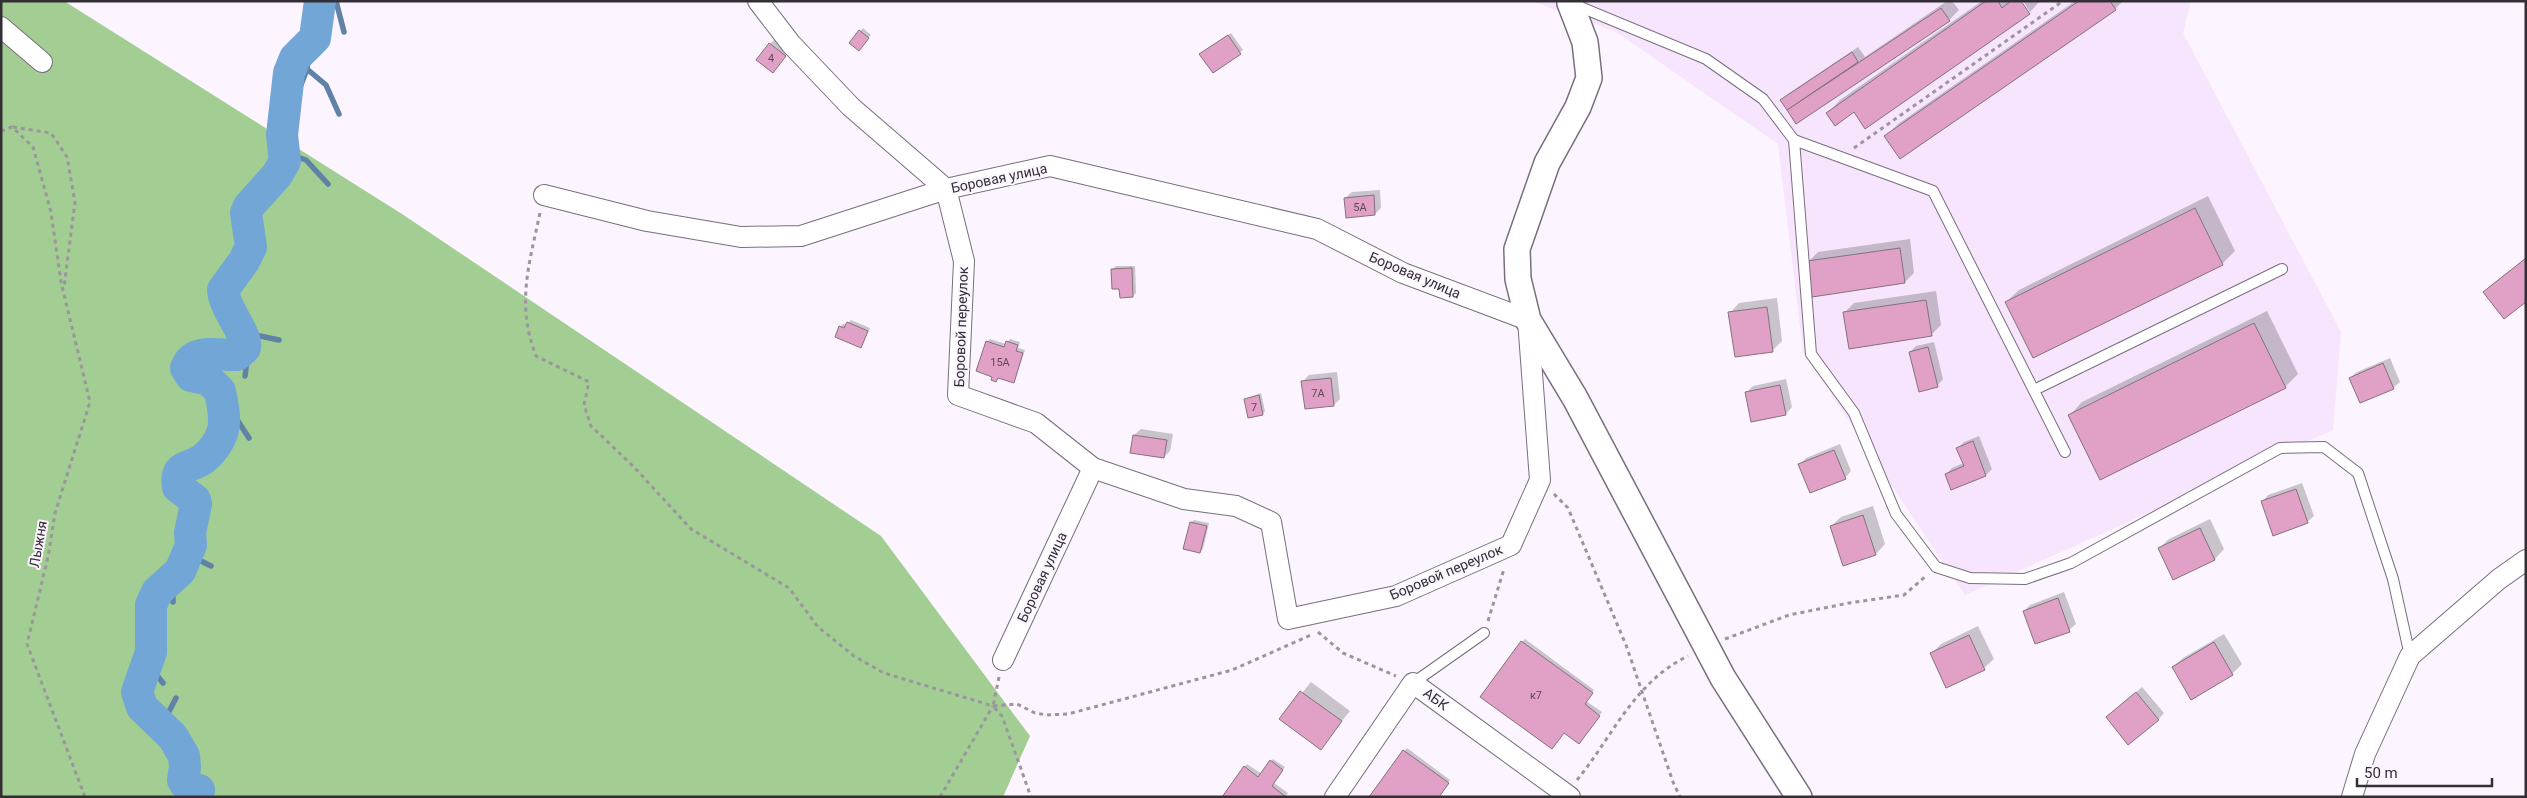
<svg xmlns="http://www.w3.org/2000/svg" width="2527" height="798" font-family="Roboto,sans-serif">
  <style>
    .built { fill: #f6e5fd }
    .forest { fill: #a2cd93 }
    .shadow { fill: #0003 }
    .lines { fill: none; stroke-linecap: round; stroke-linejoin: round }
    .stream { stroke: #5f82a6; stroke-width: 5.5 }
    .river { stroke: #72a6d7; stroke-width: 32 }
    .building { fill: #e1a0c5; stroke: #84727c }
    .service-casing { stroke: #796e7d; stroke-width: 12 }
    .minor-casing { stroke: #796e7d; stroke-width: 22 }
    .tertiary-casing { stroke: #796e7d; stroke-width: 28 }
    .path { stroke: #9b959e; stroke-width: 3; stroke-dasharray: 4 4; stroke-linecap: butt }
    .service { stroke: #fff; stroke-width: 10 }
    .minor { stroke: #fff; stroke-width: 20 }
    .tertiary { stroke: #fff; stroke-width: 25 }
    .labels { text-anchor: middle; stroke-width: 4; stroke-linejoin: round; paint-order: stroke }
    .number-label { font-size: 11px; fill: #5e4b59 }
    .street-label { font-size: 14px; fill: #332f35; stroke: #fcf4ff }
  </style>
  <rect width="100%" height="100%" fill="#fcf4ff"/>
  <polygon class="built" points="1531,1 2191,1 2183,33 2341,332 2333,430 1965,595 1803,352 1778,144 1616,32"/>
  <polygon class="forest" points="1,1 64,1 402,214 881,536 1030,736 1003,797 1,797"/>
  <g class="shadow">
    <polygon points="1947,1 1952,1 1959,10 1949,20 1796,122 1782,100 1788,94 1858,47 1865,57"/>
    <polygon points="1982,1 2020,1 2029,12 1854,110 1828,113 1840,100"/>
    <polygon points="2023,1 2040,1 2030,12"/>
    <polygon points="2075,1 2123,1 2115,9 1900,158 1886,136 1898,124"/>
    <polygon points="863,28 871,35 862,46 860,31"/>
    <polygon points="1231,33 1243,50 1213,72 1204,51"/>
    <polygon points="776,38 791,49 773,72 770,44"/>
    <polygon points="1380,190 1381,208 1375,214 1345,198 1352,192"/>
    <polygon points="2208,196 2235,251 2222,264 2006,302 2019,290"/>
    <polygon points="1910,239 1914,273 1905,282 1809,261 1818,252"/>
    <polygon points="2526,258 2526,300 2484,292 2494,283"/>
    <polygon points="1116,266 1135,266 1136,293 1133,296 1121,288 1113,269"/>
    <polygon points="1936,291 1941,325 1931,335 1844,313 1854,303"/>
    <polygon points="1777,298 1782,341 1773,350 1736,356 1730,313 1739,303"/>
    <polygon points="2267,311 2298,374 2285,387 2070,415 2082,402"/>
    <polygon points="851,320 870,328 861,347 840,327 843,324 847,325"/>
    <polygon points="990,339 1006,344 1010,339 1020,342 1018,348 1025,350 1014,382 999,377 996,380 987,342"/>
    <polygon points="1934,342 1943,379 1937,386 1910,352 1916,346"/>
    <polygon points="2390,358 2400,382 2393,388 2350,378 2357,372"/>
    <polygon points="1337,372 1340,399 1334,405 1303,381 1309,375"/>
    <polygon points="1786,379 1792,407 1786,414 1747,392 1753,386"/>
    <polygon points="1261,393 1265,411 1263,414 1245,399"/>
    <polygon points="1141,429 1173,434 1170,451 1164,457 1132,452 1134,435"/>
    <polygon points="1979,436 1992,469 1986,475 1952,489 1946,474 1952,468 1964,463 1958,448 1964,442"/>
    <polygon points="1840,444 1851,471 1845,478 1800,465 1806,458"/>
    <polygon points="2302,483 2314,516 2307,522 2262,502 2268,495"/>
    <polygon points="1873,506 1885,544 1876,554 1844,564 1831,526 1841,517"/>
    <polygon points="2210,519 2224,549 2215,559 2174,578 2159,548 2169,539"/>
    <polygon points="1194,520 1209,523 1203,549 1200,552 1191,522"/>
    <polygon points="2064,592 2076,624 2069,630 2024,611 2030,605"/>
    <polygon points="1978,626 1994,659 1984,668 1932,653 1941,644"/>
    <polygon points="2224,634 2242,664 2232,674 2173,667 2183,658"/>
    <polygon points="1525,639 1594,690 1586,701 1602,712 1582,740 1522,642"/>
    <polygon points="1311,682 1350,711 1320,748 1281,719"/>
    <polygon points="2142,687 2164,713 2158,720 2107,717"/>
    <polygon points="1407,748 1450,780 1438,797 1404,751"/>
    <polygon points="1273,759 1285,767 1274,783 1288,793 1285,797 1224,797 1247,764 1262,774"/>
  </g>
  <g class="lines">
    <g class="stream">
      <polyline points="307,1 317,26"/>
      <polyline points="336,1 344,32"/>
      <polyline points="310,44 307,69 326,85 339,114"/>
      <polyline points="282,135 307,69"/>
      <polyline points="285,153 306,160 328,184"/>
      <polyline points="241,332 279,340"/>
      <polyline points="245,348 247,361 245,376"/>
      <polyline points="222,405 232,412 249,438"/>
      <polyline points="187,554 211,566"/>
      <polyline points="173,602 173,593 185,578 183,566"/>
      <polyline points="148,664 163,683"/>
      <polyline points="162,725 176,698"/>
    </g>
    <path class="river" d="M196,797L199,790L188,788L183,780L185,767L184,756L173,737L142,707L137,692L151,652V605L157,592L180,571L184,562L191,545L190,533L196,504L195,500L178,487C174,463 190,469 203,459C212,452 220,441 223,430C226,418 222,402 220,391L209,380L191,376L186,368C194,347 221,356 237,355L245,348C248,334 224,309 223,290L244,261L251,247L246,213L249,206L277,175L285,161L282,135L289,73L295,58L315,38L320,1"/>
  </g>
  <g class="building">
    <polygon points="1986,1 1998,1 2002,8 2011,1 2021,1 2030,14 1865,129 1854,112 1835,126 1826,113"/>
    <polygon points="2079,1 2110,1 2116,10 1900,159 1884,136"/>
    <polygon points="1941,8 1950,21 1796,124 1787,110"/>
    <polygon points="859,30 869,38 859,51 849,43"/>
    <polygon points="1228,35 1241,54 1213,73 1199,54"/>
    <polygon points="769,43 786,56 773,73 756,60"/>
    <polygon points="1852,52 1858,62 1787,110 1780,100"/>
    <polygon points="1374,195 1375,215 1346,218 1344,198"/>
    <polygon points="2195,208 2223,265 2033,358 2005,302"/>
    <polygon points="1900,248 1905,283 1812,297 1807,261"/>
    <polygon points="2526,258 2526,302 2504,319 2483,292"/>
    <polygon points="1132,268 1133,297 1120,298 1119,289 1112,289 1111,269"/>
    <polygon points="1926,300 1932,336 1849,349 1843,312"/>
    <polygon points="1767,307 1773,352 1735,357 1728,312"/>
    <polygon points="847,322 868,331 861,348 835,337 839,326 844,328"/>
    <polygon points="2254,323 2286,388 2100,480 2068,415"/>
    <polygon points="986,341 1004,347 1006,341 1018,345 1016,351 1023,353 1014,383 998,378 996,382 991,380 992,377 976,371"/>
    <polygon points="1928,347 1938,387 1919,392 1909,352"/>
    <polygon points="2383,363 2394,389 2360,403 2349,378"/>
    <polygon points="1331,378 1334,406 1305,409 1301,381"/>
    <polygon points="1780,385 1786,415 1751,422 1745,392"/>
    <polygon points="1259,395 1263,415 1248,418 1244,399"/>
    <polygon points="1133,435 1167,440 1164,458 1130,453"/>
    <polygon points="1973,441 1986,476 1951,490 1945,474 1964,466 1956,448"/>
    <polygon points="1834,450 1846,479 1810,493 1798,464"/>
    <polygon points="2296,489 2308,523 2273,536 2261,501"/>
    <polygon points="1863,515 1876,555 1843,566 1830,526"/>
    <polygon points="1190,522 1207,526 1200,553 1183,549"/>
    <polygon points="2200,528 2215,560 2173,580 2158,548"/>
    <polygon points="2058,598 2070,632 2035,644 2023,611"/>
    <polygon points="1969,635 1985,670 1946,688 1930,653"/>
    <polygon points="1521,641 1593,693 1585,704 1600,716 1579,744 1564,733 1552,749 1480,697"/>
    <polygon points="2214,642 2233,675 2191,700 2172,667"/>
    <polygon points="1300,691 1342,721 1321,750 1279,719"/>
    <polygon points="2136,692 2159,720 2128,745 2106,717"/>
    <polygon points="1403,750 1449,783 1439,797 1369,797"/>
    <polygon points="1270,760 1283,770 1272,786 1286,797 1222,797 1244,766 1258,777"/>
  </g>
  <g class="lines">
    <g class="service-casing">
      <g id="service">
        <polyline points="1573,4 1706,59 1763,99 1794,140 1811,354 1854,413 1896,514 1936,567 1970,578 2025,579 2071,563 2280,448 2324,447 2358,473 2393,579 2410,656"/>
        <polyline points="1794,140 1933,191 2065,452"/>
        <polyline points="2034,390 2282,269"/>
        <polyline points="1413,683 1484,633"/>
      </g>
    </g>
    <g class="minor-casing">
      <g id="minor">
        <polyline points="1,27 42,62"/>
        <polyline points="544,195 647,221 741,237 801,236 946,189 1050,166 1317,229 1403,273 1528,320 1540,480 1511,545 1396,596 1288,619 1271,522 1236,506 1184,499 1093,468 1036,423 958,395 964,261 946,189 851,107 791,44 758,1"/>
        <polyline points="1003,660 1093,468"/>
        <polyline points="1335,797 1413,683 1570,797"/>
        <polyline points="2352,797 2365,754 2410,656 2499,579 2526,560"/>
      </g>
    </g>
    <g class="tertiary-casing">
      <polyline id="tertiary" points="1570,3 1585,42 1589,78 1578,107 1547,163 1517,249 1518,279 1528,320 1575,398 1723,678 1799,797"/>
    </g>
    <g class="path">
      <polyline points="13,127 51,133 67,157 75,202 64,287"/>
      <polyline points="1,131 12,127 33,147 51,212 61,282 90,402 55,513 48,557 27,644 85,797"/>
      <polyline points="1854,148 2063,1"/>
      <path d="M540,213C529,265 516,304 536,356L589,382L584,405L591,426L634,467L691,529L789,588L818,627L854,656L884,673L993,706L1017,704L1035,713L1047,715L1068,714L1232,670L1311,635"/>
      <polyline points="1554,494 1568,508 1626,645 1673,782 1680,797"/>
      <polyline points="1488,621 1504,569"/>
      <polyline points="1318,632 1343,653 1396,676"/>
      <polyline points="1725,639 1789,615 1849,603 1904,595 1926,576"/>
      <polyline points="999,677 993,706 1002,716 1031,797"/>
      <path d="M1577,780C1613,736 1634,682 1688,656"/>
      <polyline points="940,797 993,706"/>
    </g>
    <use href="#service" class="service"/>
    <use href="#minor" class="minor"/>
    <use href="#tertiary" class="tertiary"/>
  </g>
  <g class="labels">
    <g class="number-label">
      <text x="771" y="62">4</text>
      <text x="1360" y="211">5А</text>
      <text x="1000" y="366">15А</text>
      <text x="1318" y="397">7А</text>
      <text x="1254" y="411">7</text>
      <text x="1536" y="699">к7</text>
    </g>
    <g class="street-label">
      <text transform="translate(999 178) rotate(-12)" y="5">Боровая улица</text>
      <text transform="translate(1415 275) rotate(23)" y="5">Боровая улица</text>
      <text transform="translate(961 327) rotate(-88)" y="5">Боровой переулок</text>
      <text transform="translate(38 544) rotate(-80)" y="5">Лыжня</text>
      <text transform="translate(1446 572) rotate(-23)" y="5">Боровой переулок</text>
      <text transform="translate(1042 577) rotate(-65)" y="5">Боровая улица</text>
      <text transform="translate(1436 699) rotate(36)" y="5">АБК</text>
    </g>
  </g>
  <rect width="2527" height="798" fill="none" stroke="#332f35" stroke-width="5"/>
  <path d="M2357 778v8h135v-8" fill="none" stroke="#332f35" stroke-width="2.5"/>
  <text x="2364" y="778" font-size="15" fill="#332f35" stroke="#fcf4ff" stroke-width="4" paint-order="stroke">50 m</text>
</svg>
